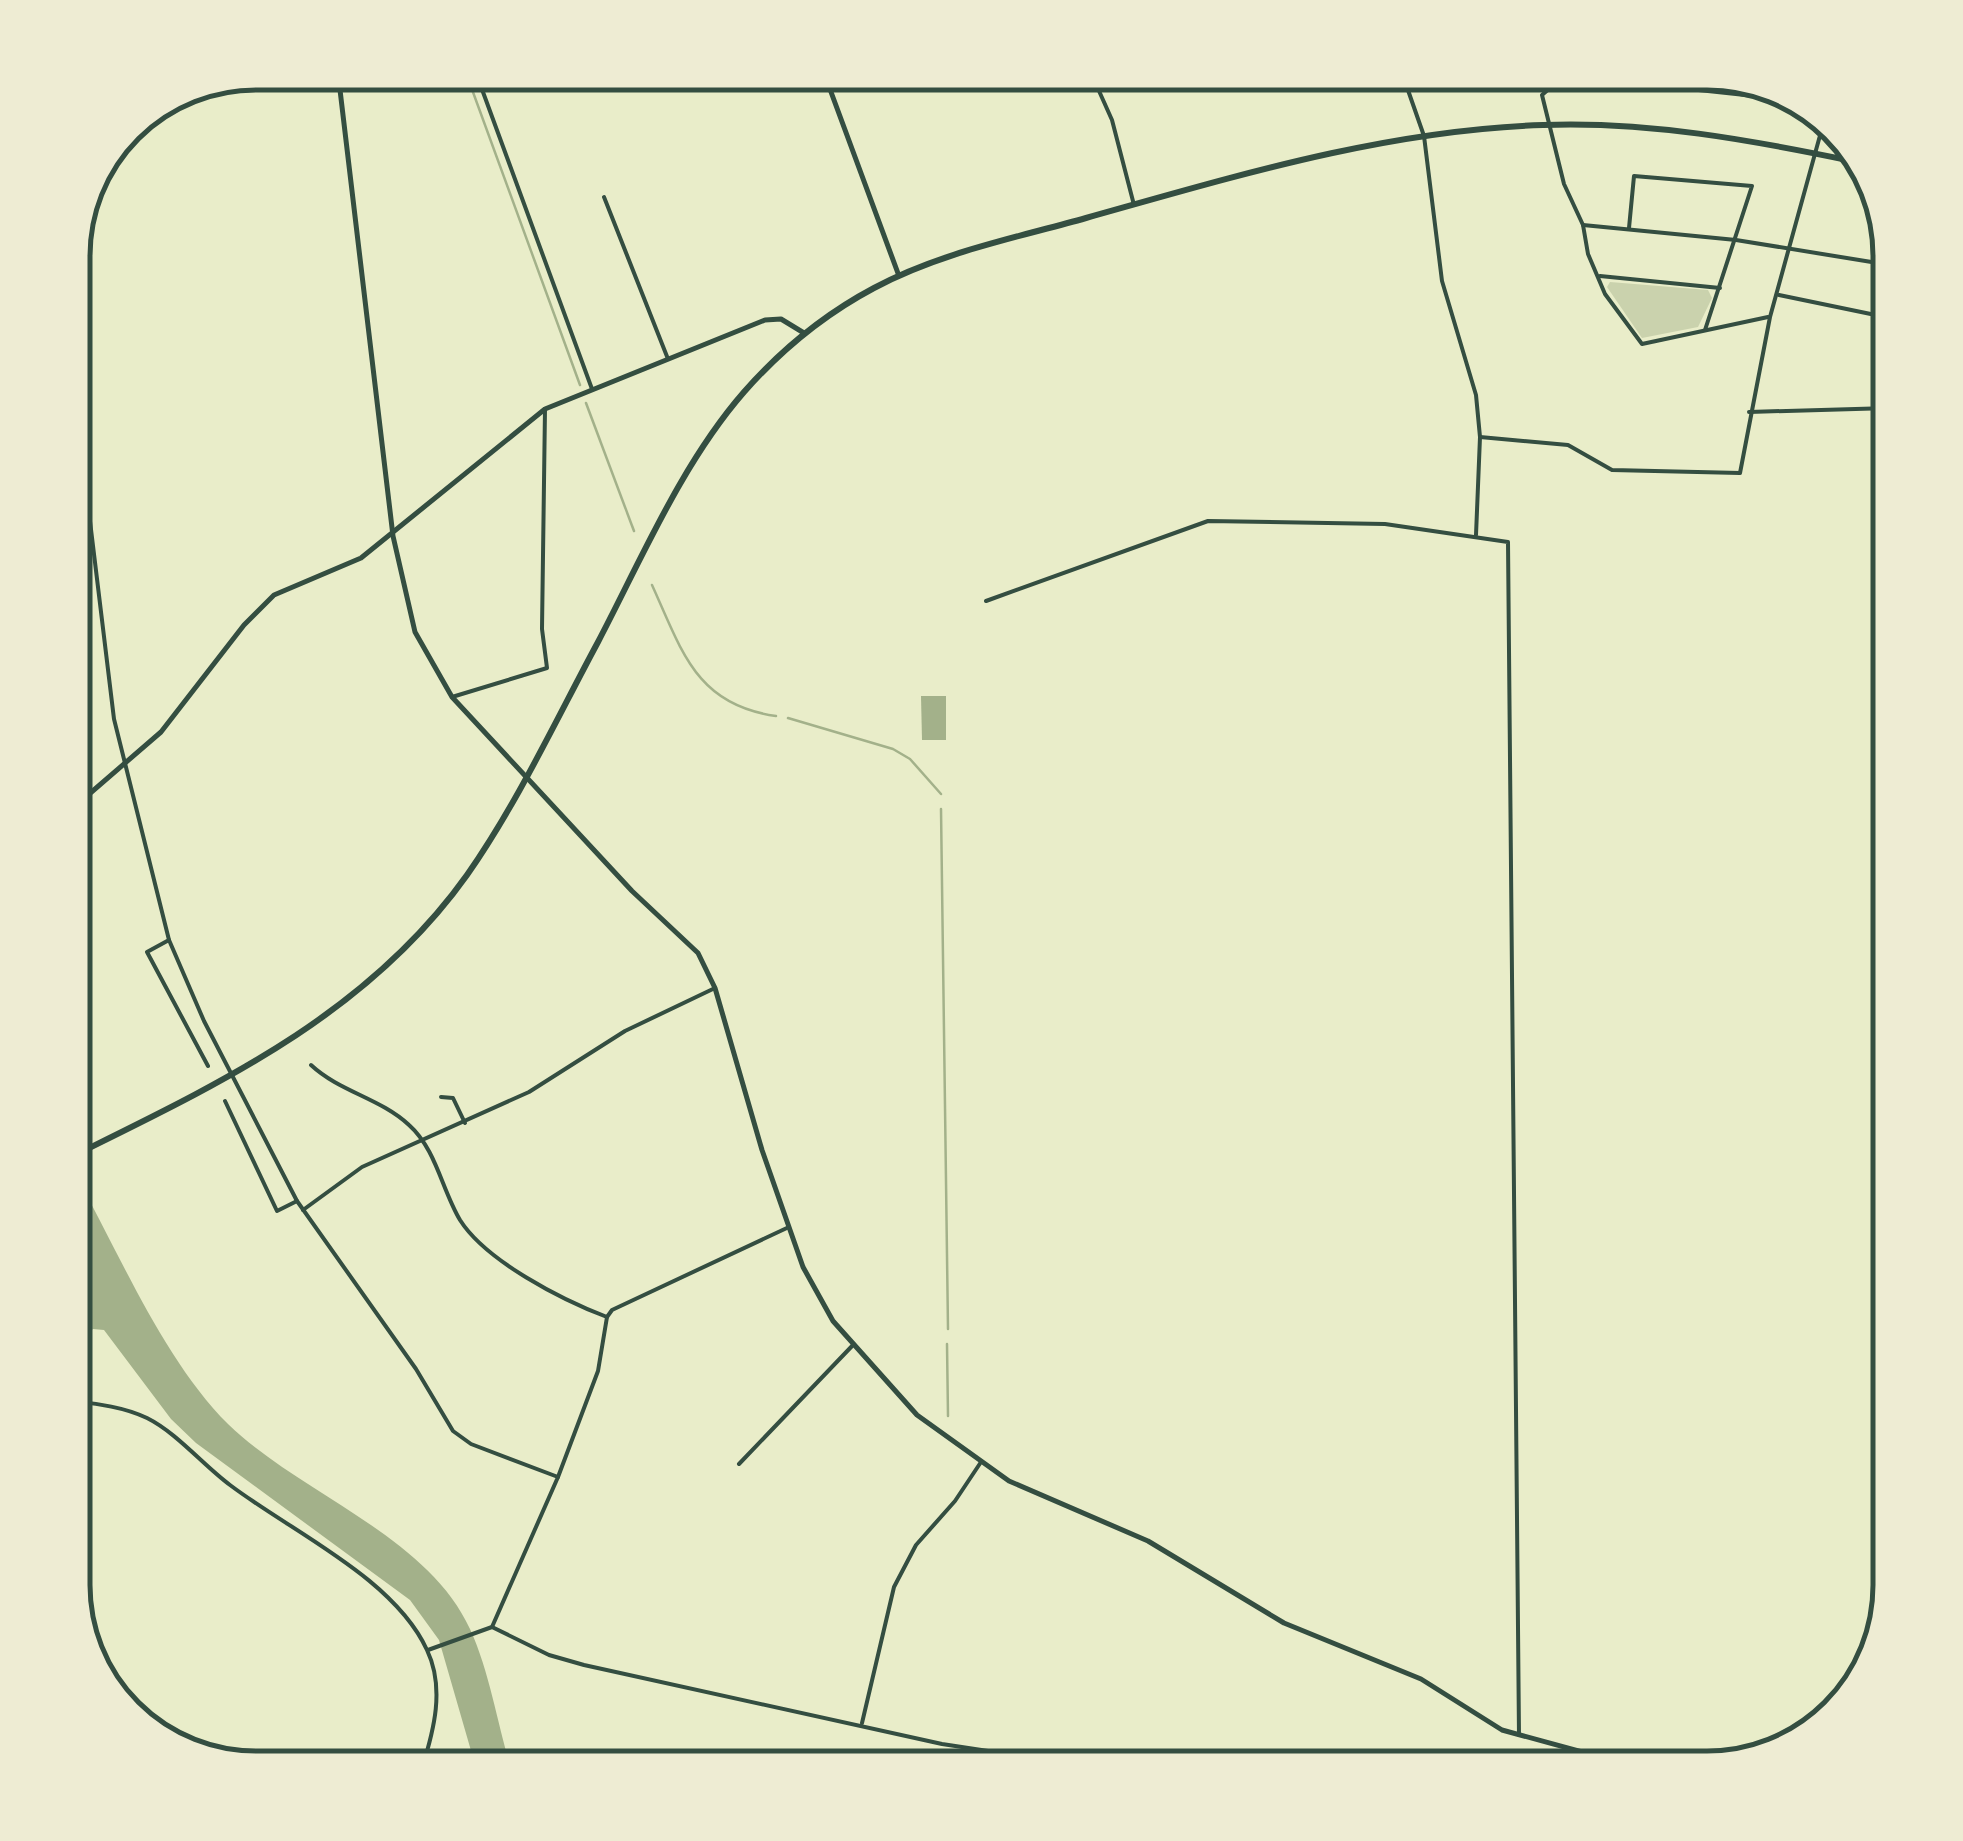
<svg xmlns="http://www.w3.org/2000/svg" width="1963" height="1841" font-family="'DM Sans',sans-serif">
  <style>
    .green { fill: #cad2ad }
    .water { fill: #a3b18a }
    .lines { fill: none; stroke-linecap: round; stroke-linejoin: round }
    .stream { stroke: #a3b18a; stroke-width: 2.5 }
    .minor { stroke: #344e41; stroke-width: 4 }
    .tertiary { stroke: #344e41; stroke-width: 5 }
    .primary { stroke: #344e41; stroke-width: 6 }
    .rim { fill: none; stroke: #344e41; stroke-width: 5 }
  </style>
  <rect width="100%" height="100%" fill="#e9edc9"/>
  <polygon class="green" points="1610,282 1708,290 1712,298 1698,327 1642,338 1607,287"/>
  <g class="water">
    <polygon points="921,696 946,696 946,740 922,740"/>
    <path d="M73,1170C119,1252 162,1358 228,1424C300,1494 427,1535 470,1629C490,1673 497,1723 511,1768H476L439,1640L410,1600L196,1443L171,1419L104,1330L93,1329L81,1339L73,1384Z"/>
  </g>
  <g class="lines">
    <g class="stream">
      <polyline points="466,73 580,385"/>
      <polyline points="586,403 634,531"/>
      <path d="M652,585C682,651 696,705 776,716"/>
      <polyline points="788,718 893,749 910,759 941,794"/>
      <polyline points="941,809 948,1329"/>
      <polyline points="947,1344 948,1416"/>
    </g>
    <g class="minor">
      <polyline points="476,73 592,389"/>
      <polyline points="1091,73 1112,120 1134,205"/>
      <polyline points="1402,73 1424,136 1442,281 1476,395 1480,437 1476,535"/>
      <polyline points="1567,73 1542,95 1564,184 1583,225 1588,254 1605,294 1642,344 1768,317"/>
      <polyline points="1591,73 1596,79 1773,98"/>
      <polyline points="604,197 668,359"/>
      <polyline points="1583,225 1736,240 1890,265"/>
      <polyline points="1629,228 1634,176 1752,186 1705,330"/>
      <polyline points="1600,276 1720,288"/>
      <polyline points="1779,295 1890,318"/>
      <polyline points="73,381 114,719 169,940 204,1021 297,1201 416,1369 453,1431 471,1444 558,1477 492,1627 428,1650"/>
      <polyline points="1749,412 1890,408"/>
      <polyline points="1480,437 1568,445 1612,470 1740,473 1770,317 1824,121"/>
      <polyline points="986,601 1208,521 1385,524 1508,542 1519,1735"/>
      <polyline points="452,697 547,668 542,629 545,409"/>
      <polyline points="169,940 147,952 208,1066"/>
      <path d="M311,1065C340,1092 380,1098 409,1125C436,1149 442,1190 460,1220C486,1261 562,1300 607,1317"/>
      <polyline points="441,1097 453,1098 465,1123"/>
      <polyline points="225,1101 277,1211 297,1201"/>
      <polyline points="303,1210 362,1167 529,1092 625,1031 715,988"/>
      <path d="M73,1401C98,1404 124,1407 147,1418C177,1433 203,1465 230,1485C292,1532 394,1578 427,1650C445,1688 434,1730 422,1768"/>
      <polyline points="739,1464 853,1345"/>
      <polyline points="558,1477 598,1371 607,1317 612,1310 789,1227"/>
      <polyline points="492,1627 549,1655 584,1665 942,1744 1101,1768"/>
      <polyline points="862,1723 894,1587 916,1545 955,1501 981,1462"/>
    </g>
    <g class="tertiary">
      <polyline points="338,73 393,536 415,632 452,697 632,891 698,953 715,988 762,1150 803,1267 833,1321 917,1415 1009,1481 1148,1541 1284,1623 1421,1679 1502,1730 1641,1768"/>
      <polyline points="824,73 899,276"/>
      <polyline points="73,808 161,732 244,625 274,595 361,558 545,409 765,320 781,319 804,333"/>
    </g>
    <path class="primary" d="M73,1156C221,1083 368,1014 467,875C518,802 556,720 598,642C642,558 682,463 744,392C781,350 825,314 874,288C939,253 1015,238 1086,218C1236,176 1386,130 1543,125C1647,121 1751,140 1852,161"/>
  </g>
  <path d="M0 0H1963V1841H0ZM256 90H1707A166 166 0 0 1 1873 256V1585A166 166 0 0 1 1707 1751H256A166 166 0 0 1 90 1585V256A166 166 0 0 1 256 90Z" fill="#eeecd3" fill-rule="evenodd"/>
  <path class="rim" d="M256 90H1707A166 166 0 0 1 1873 256V1585A166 166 0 0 1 1707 1751H256A166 166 0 0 1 90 1585V256A166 166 0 0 1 256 90Z"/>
</svg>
